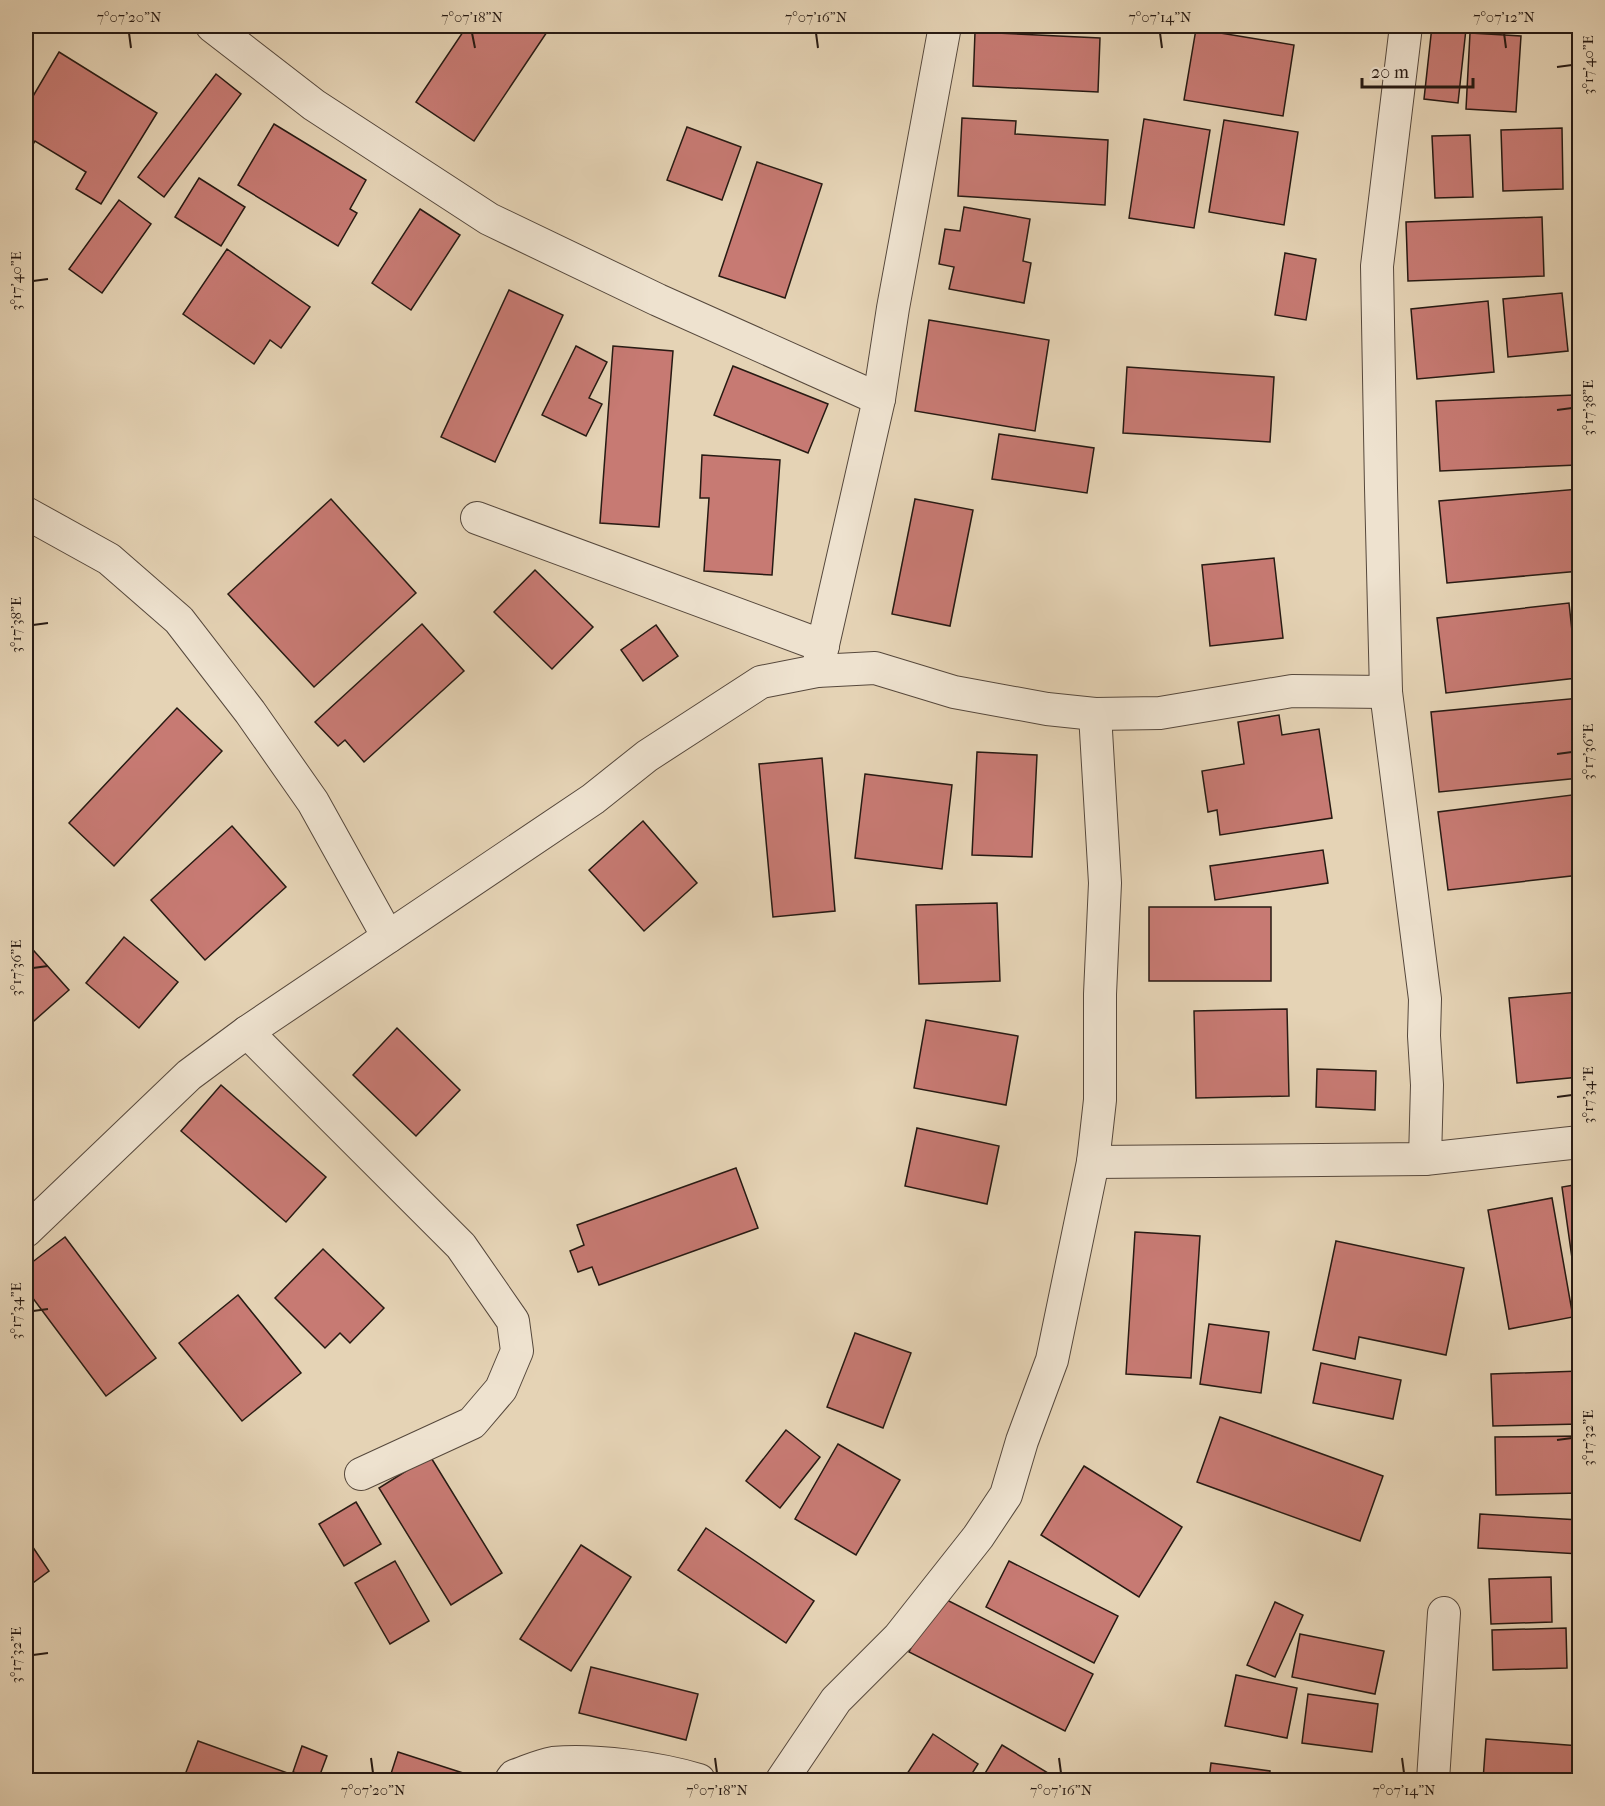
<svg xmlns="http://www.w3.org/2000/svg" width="1605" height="1806" font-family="'IM FELL French Canon',serif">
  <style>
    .building { fill: #c77a73; stroke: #271a13; stroke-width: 1.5 }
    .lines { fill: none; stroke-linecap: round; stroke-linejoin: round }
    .street-casing { stroke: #56483c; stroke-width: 34 }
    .street { stroke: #eee2cf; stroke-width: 32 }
    .ticks { fill: none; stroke: #271a13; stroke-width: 2 }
    .neatline { fill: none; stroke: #271a13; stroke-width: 2 }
    .ticks-label { font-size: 15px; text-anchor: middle; fill: #271a13 }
  </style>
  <rect width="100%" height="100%" fill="#e5d3b5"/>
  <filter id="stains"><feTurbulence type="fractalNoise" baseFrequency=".00333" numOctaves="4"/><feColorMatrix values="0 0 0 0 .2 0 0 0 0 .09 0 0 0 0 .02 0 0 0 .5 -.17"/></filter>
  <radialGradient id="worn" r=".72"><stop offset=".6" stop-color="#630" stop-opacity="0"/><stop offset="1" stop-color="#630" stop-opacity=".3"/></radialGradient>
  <g class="building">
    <polygon points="467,26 551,26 474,141 416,102"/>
    <polygon points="1432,26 1466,29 1458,103 1424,99"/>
    <polygon points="1196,29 1294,45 1283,116 1184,100"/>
    <polygon points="975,32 1100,38 1098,92 973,86"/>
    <polygon points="1470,33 1521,36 1516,112 1466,109"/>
    <polygon points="59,52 157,113 101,204 76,189 86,172 35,141 26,157 26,108"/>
    <polygon points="216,74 241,94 164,197 138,177"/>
    <polygon points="962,118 1016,121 1015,134 1108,140 1105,205 958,196"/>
    <polygon points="1144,119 1210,130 1194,228 1129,218"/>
    <polygon points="1224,120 1298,132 1284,225 1209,212"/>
    <polygon points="274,124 366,180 350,209 357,213 338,246 238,185"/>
    <polygon points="687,127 741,147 722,200 667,180"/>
    <polygon points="1562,128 1563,189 1503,191 1501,130"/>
    <polygon points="1470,135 1473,197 1435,198 1432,136"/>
    <polygon points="757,162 822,184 785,298 719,276"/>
    <polygon points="199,178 245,207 221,246 175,217"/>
    <polygon points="119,200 151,224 102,293 69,269"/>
    <polygon points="964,207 1030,219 1023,261 1031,263 1024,303 949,289 954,267 939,264 945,229 960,231"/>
    <polygon points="420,209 460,235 411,310 372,283"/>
    <polygon points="1542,217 1544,276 1408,281 1406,222"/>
    <polygon points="227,249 310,307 281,348 270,340 254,364 183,314"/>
    <polygon points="1285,253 1316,259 1306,320 1275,315"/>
    <polygon points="509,290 563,315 495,462 441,437"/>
    <polygon points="1562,293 1568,351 1508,357 1503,299"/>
    <polygon points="1488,301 1494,372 1417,379 1411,309"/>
    <polygon points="929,320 1049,340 1035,431 915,411"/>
    <polygon points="576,346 607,362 589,398 602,404 586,436 542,415"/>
    <polygon points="613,346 673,351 659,527 600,523"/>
    <polygon points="733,366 828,404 808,453 714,415"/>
    <polygon points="1127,367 1274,377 1270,442 1123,433"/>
    <polygon points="1574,395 1577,465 1440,471 1436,401"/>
    <polygon points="999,434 1094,448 1087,493 992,479"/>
    <polygon points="702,455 780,460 772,575 704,571 709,498 700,498"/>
    <polygon points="1579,489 1580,571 1447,583 1439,501"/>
    <polygon points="331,499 416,593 314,687 228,594"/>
    <polygon points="915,499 973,510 950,626 892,614"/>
    <polygon points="1274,558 1283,638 1210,646 1202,565"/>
    <polygon points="535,570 593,627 552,669 494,612"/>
    <polygon points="1569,603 1577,678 1446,693 1437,618"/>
    <polygon points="422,624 464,671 364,762 345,740 338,746 315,722"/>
    <polygon points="656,625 678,656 643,681 621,650"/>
    <polygon points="1580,698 1580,778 1439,792 1431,712"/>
    <polygon points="177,708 222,751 114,866 69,823"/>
    <polygon points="1279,715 1282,735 1319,729 1332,818 1220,835 1217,810 1208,812 1202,771 1244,764 1238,722"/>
    <polygon points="977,752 1037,755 1032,857 972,855"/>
    <polygon points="822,758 835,911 773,917 759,764"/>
    <polygon points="865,774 952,785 942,869 855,858"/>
    <polygon points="1580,794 1580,875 1448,890 1438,812"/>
    <polygon points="643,821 697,883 644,931 589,870"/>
    <polygon points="232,826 286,887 205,960 151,900"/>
    <polygon points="1323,850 1328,883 1215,900 1210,866"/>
    <polygon points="997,903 1000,981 919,984 916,905"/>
    <rect x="1149" y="907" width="122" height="74"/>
    <polygon points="124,937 178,982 139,1028 86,983"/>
    <polygon points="26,942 69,990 26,1028"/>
    <polygon points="1580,992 1580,1077 1517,1083 1509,998"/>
    <polygon points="1287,1009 1289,1096 1196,1098 1194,1011"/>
    <polygon points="926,1020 1018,1036 1006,1105 914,1088"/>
    <polygon points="397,1028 460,1090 416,1136 353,1075"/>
    <polygon points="1317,1069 1376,1071 1375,1110 1316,1107"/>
    <polygon points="221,1085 326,1177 286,1222 181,1131"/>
    <polygon points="917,1128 999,1146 987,1204 905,1186"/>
    <polygon points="736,1168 758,1228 599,1285 592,1267 578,1272 570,1251 584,1245 577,1225"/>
    <polygon points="1580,1184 1580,1308 1579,1308 1562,1187"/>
    <polygon points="1552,1198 1573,1317 1509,1329 1488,1210"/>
    <polygon points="1135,1232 1200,1236 1191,1378 1126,1374"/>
    <polygon points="65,1237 156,1358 106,1396 26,1289 26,1267"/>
    <polygon points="1336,1241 1464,1268 1446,1355 1359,1337 1355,1359 1313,1350"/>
    <polygon points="323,1249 384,1308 350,1343 340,1333 325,1348 275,1298"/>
    <polygon points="238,1295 301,1373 242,1421 179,1343"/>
    <polygon points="1209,1324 1269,1332 1261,1393 1200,1384"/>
    <polygon points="855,1333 911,1353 883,1428 827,1407"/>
    <polygon points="1321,1363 1401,1380 1393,1419 1313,1403"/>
    <polygon points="1580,1371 1580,1424 1493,1426 1491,1374"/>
    <polygon points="1220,1417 1383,1476 1360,1541 1197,1482"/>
    <polygon points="786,1430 820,1457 780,1508 746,1481"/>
    <polygon points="1579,1436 1580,1493 1496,1495 1495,1437"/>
    <polygon points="838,1444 900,1480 856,1555 795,1519"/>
    <polygon points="430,1456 502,1573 451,1605 379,1488"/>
    <polygon points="1084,1466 1182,1527 1139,1597 1041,1535"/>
    <polygon points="356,1502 381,1544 344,1566 319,1524"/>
    <polygon points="1480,1514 1580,1520 1580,1554 1478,1548"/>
    <polygon points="706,1528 814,1601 786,1643 678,1570"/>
    <polygon points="26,1537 49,1571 26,1588"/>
    <polygon points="581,1545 631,1577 571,1671 520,1639"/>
    <polygon points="395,1561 429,1621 390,1644 355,1583"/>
    <polygon points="1009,1561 1118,1616 1094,1663 986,1607"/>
    <polygon points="1551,1577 1552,1622 1491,1624 1489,1579"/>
    <polygon points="937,1595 1093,1674 1065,1731 909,1652"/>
    <polygon points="1275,1602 1303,1615 1275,1677 1247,1665"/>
    <polygon points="1566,1628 1567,1668 1493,1670 1492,1630"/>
    <polygon points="1300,1634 1384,1651 1375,1694 1292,1677"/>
    <polygon points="591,1667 698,1694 686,1740 579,1713"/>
    <polygon points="1236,1675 1297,1688 1287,1738 1225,1726"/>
    <polygon points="1308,1694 1378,1704 1372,1752 1302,1743"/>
    <polygon points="933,1734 978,1764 968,1780 903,1780"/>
    <polygon points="1486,1739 1580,1746 1580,1780 1483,1780"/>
    <polygon points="198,1741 307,1780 183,1780"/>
    <polygon points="1002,1745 1048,1773 1044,1780 981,1780"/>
    <polygon points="302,1746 327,1756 318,1780 293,1772"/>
    <polygon points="398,1752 463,1773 460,1780 389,1780"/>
    <polygon points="1211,1763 1270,1771 1269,1780 1209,1780"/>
    <polygon points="1306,1773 1371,1780 1306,1780"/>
  </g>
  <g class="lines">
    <g class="street-casing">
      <g id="street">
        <polyline points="212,26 314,105 489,219 658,300 879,399"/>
        <polyline points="1406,26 1377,266 1381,488 1386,692 1425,999 1424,1036 1427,1085 1425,1159"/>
        <polyline points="26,513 109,559 179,620 250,712 313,802 388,937"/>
        <polyline points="477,518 823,646"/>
        <polyline points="817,671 879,399 893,308 945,26"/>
        <polyline points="247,1032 461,1246 513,1321 517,1351 501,1389 472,1423 361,1474"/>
        <polyline points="1093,1162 1425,1159 1580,1142"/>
        <polyline points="26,1231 189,1075 247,1032 593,799 647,756 761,682 817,671 875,668 954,692 1047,709 1095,714 1160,713 1292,691 1386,692"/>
        <path d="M511,1780L514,1776C526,1772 540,1765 553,1763C595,1759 659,1768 699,1780"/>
        <polyline points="782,1780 836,1700 899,1637 978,1537 1006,1495 1022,1441 1052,1360 1093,1162 1100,1100 1100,994 1105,883 1095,714"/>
        <polyline points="1433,1780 1444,1613"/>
      </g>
    </g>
    <use href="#street" class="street"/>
  </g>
  <path class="ticks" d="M129,33L131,48M472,33L475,48M816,33L818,48M1160,33L1162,48M1504,33L1506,48M1557,67L1572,65M33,281L48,279M1557,410L1572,408M33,625L48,623M1557,754L1572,752M33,968L48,966M1557,1097L1572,1095M33,1311L48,1309M1557,1440L1572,1438M33,1655L48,1653M371,1758L373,1773M715,1758L717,1773M1059,1758L1061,1773M1402,1758L1404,1773"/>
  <rect width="1605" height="1806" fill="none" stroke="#e5d3b5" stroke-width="66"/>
  <path d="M1362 78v9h111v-9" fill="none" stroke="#271a13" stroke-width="3"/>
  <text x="1371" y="78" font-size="18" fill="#271a13" stroke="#eee2cf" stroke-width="4.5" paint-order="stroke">20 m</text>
  <rect x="33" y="33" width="1539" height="1740" class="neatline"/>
  <g class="ticks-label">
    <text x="129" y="22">7°07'20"N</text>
    <text x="472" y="22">7°07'18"N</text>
    <text x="816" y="22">7°07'16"N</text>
    <text x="1160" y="22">7°07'14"N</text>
    <text x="1504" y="22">7°07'12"N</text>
    <text transform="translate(1588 65) rotate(-90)" y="5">3°17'40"E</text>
    <text transform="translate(16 281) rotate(-90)" y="5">3°17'40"E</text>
    <text transform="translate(1588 408) rotate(-90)" y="5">3°17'38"E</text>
    <text transform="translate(16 625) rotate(-90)" y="5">3°17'38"E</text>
    <text transform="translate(1588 752) rotate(-90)" y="5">3°17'36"E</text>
    <text transform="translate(16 968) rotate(-90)" y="5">3°17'36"E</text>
    <text transform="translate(1588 1095) rotate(-90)" y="5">3°17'34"E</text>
    <text transform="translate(16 1311) rotate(-90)" y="5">3°17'34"E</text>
    <text transform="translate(1588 1438) rotate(-90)" y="5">3°17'32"E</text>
    <text transform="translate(16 1655) rotate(-90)" y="5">3°17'32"E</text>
    <text x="373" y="1795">7°07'20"N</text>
    <text x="717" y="1795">7°07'18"N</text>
    <text x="1061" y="1795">7°07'16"N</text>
    <text x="1404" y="1795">7°07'14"N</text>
  </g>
  <rect width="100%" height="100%" filter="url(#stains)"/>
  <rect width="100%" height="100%" fill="url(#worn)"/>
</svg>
